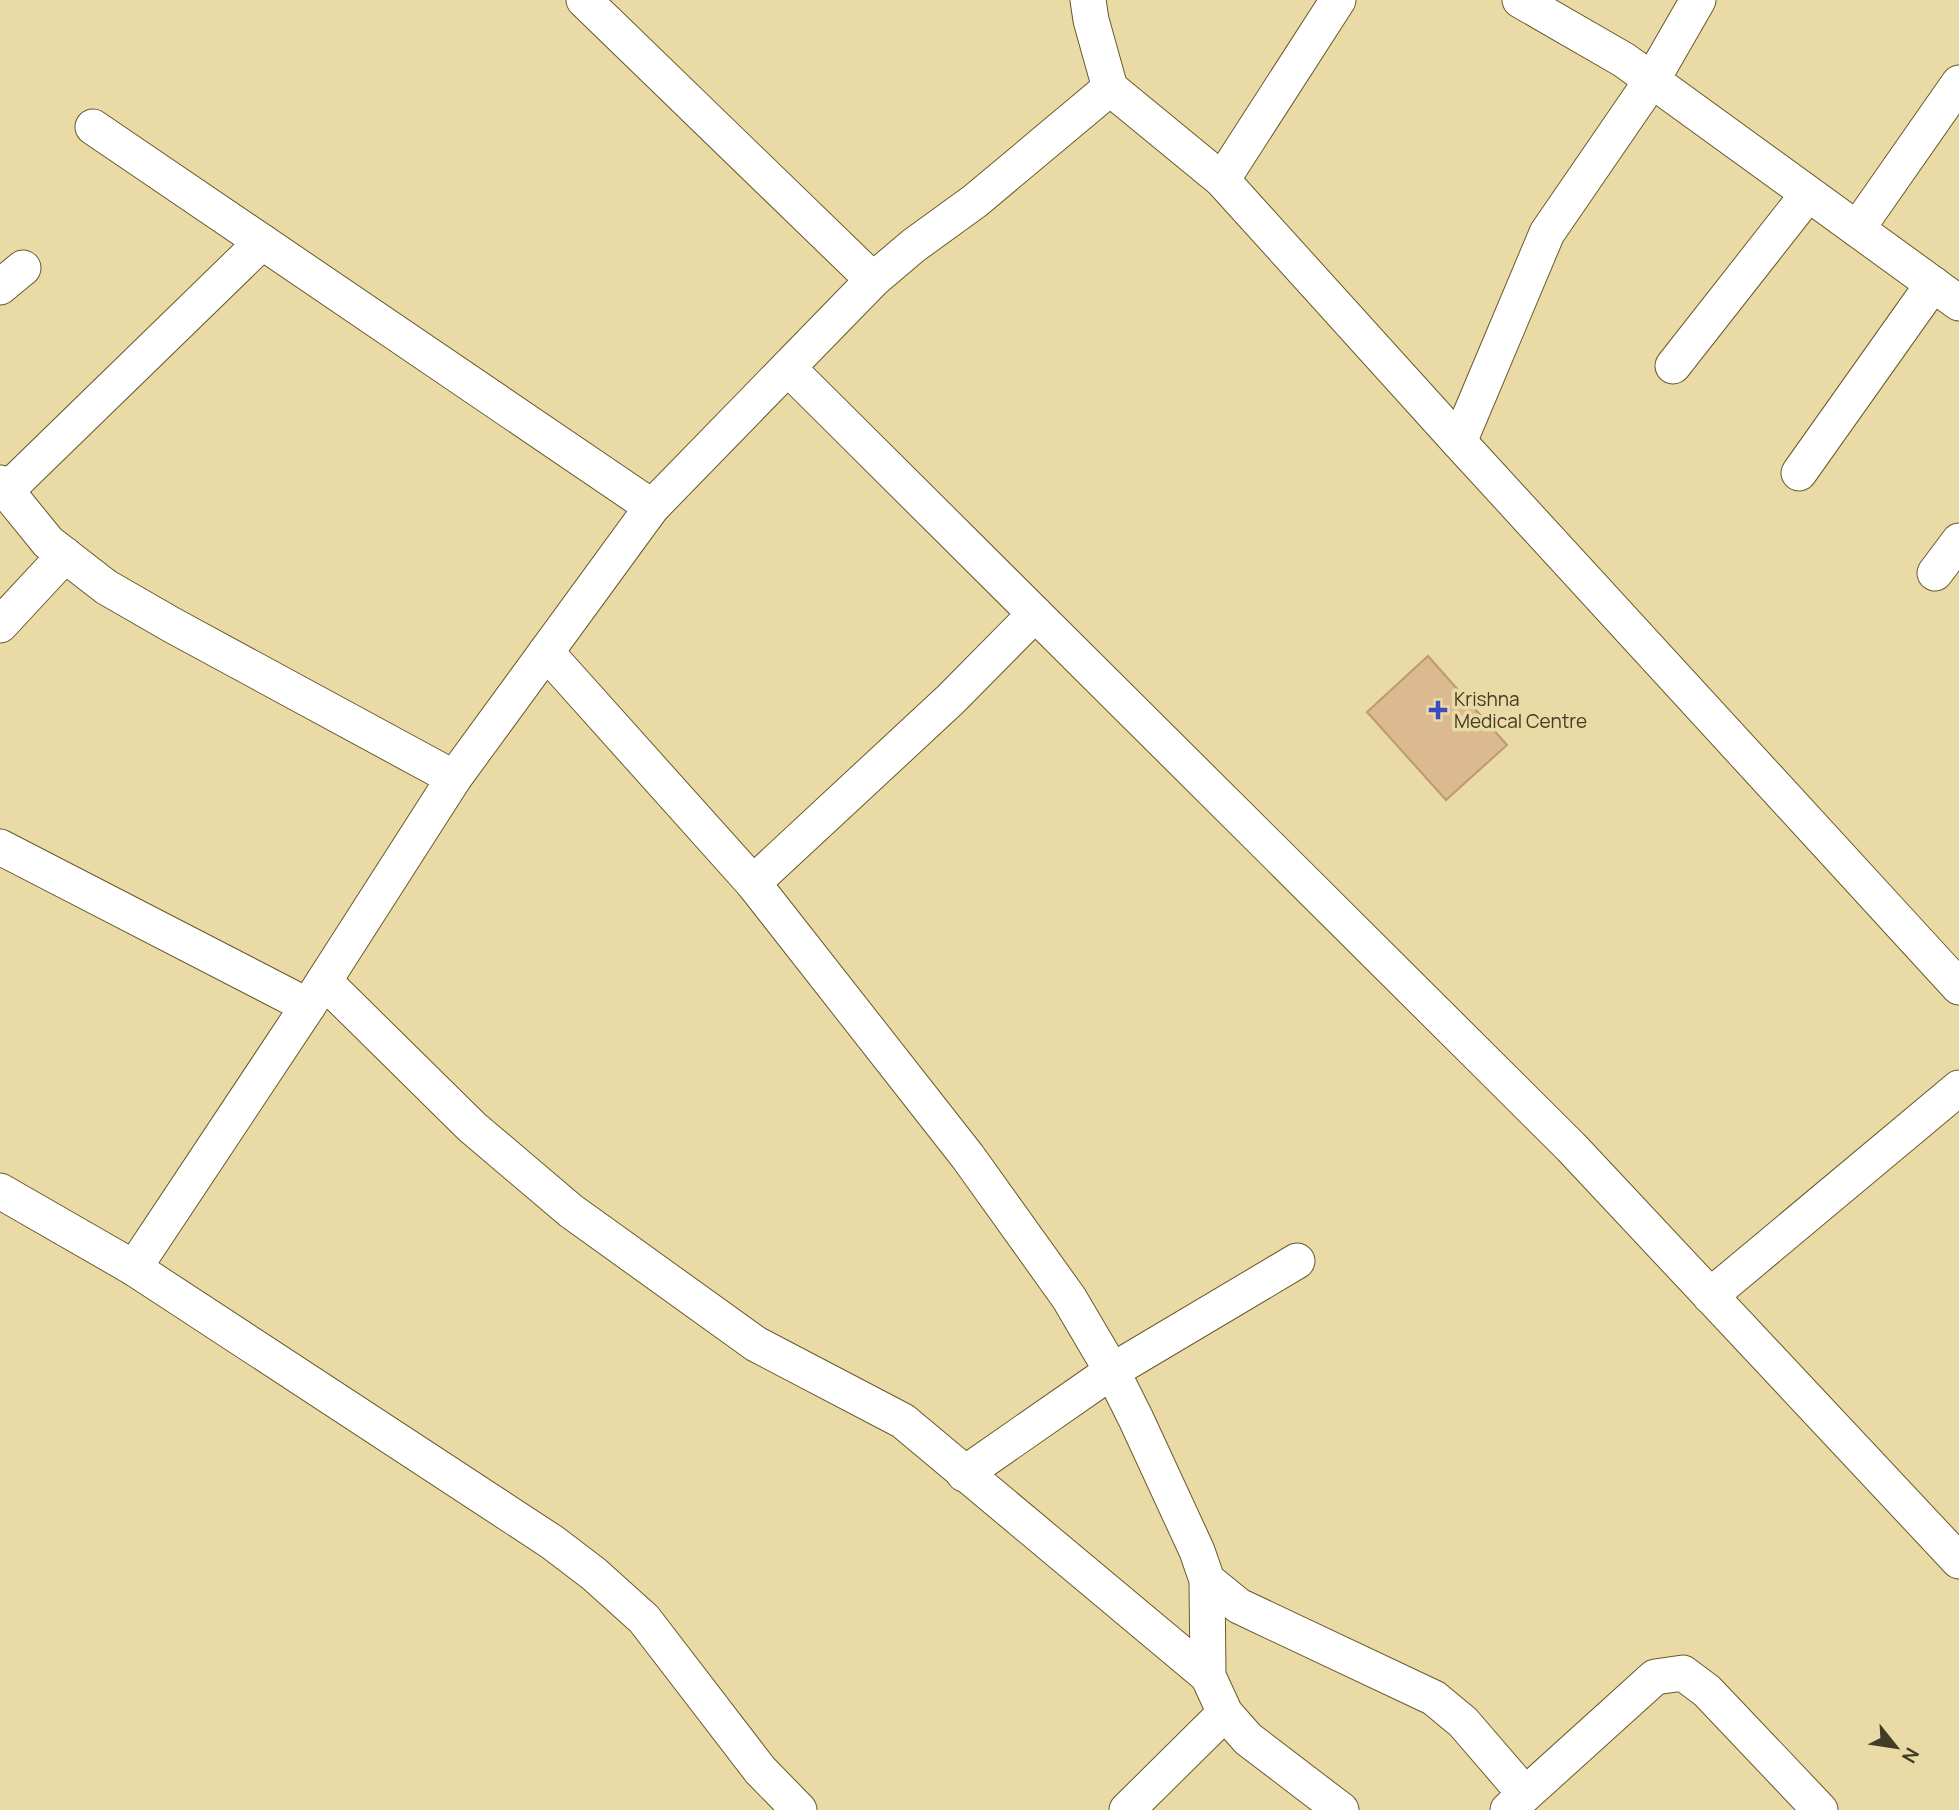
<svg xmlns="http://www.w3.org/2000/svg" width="1959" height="1810" font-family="Manrope,sans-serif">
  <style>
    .building { fill: #dcba8f; stroke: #bc9b70; stroke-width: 2 }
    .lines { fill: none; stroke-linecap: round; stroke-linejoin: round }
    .minor-casing { stroke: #685a2a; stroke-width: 37 }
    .minor { stroke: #fff; stroke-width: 35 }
    .poi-dot { fill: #404abf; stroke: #e9daa6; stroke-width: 2.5 }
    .labels { text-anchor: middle; stroke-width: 7; stroke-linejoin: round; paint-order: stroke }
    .poi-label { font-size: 19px; fill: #423b26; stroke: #e9daa6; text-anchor: start }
  </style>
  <rect width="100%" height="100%" fill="#e9daa6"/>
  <polygon class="building" points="1428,656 1507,745 1446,800 1367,712"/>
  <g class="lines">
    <g class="minor-casing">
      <g id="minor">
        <polyline points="584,0 873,280"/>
        <polyline points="1088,0 1091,20 1110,88"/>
        <polyline points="1520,0 1624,60 1959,303"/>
        <polyline points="93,127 652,507"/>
        <polyline points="1222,180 1338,0"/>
        <polyline points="1857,229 1959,83"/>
        <polyline points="0,287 23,268"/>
        <polyline points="1673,366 1808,194"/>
        <polyline points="788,368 1571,1147 1959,1561"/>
        <polyline points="1459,442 1547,233 1652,80 1698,0"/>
        <polyline points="1799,473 1933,284"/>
        <polyline points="0,483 48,542 106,587 172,625 454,778"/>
        <polyline points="6,491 262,242"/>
        <polyline points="1935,573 1959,541"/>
        <polyline points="0,625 65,555"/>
        <polyline points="546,652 753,883 951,699 1035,614"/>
        <polyline points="0,847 308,1006"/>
        <polyline points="753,883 968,1157 1069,1298 1112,1371 1136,1419 1197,1551 1207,1580 1208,1676 1225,1713 1248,1739 1341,1810"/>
        <polyline points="324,981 472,1127 571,1211 756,1344 903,1421 1208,1676"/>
        <polyline points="0,1191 134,1268 552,1542 594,1574 644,1619 760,1770 799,1810"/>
        <polyline points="134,1268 308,1006 454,778 652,507 873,280 913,246 975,201 1110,88 1222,180 1459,442 1959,987"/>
        <polyline points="1710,1296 1959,1088"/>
        <polyline points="964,1474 1112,1371 1297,1261"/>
        <polyline points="1207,1580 1239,1606 1434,1698 1463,1722 1525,1794"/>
        <polyline points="1127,1810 1225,1713"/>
        <polyline points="1508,1810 1655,1677 1683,1673 1707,1691 1820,1810"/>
      </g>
    </g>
    <use href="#minor" class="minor"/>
  </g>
  <path class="poi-dot" d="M1434.5 699.5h7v7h7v7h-7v7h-7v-7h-7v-7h7z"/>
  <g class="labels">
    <g class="poi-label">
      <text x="1454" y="706">Krishna<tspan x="1454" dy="22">Medical Centre</tspan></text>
    </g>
  </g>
  <g transform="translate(1896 1747) rotate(120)" stroke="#e9daa6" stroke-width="5" paint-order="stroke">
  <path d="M0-5L12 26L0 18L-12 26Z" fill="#423b26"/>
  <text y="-10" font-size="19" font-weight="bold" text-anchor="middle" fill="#423b26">N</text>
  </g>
</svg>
